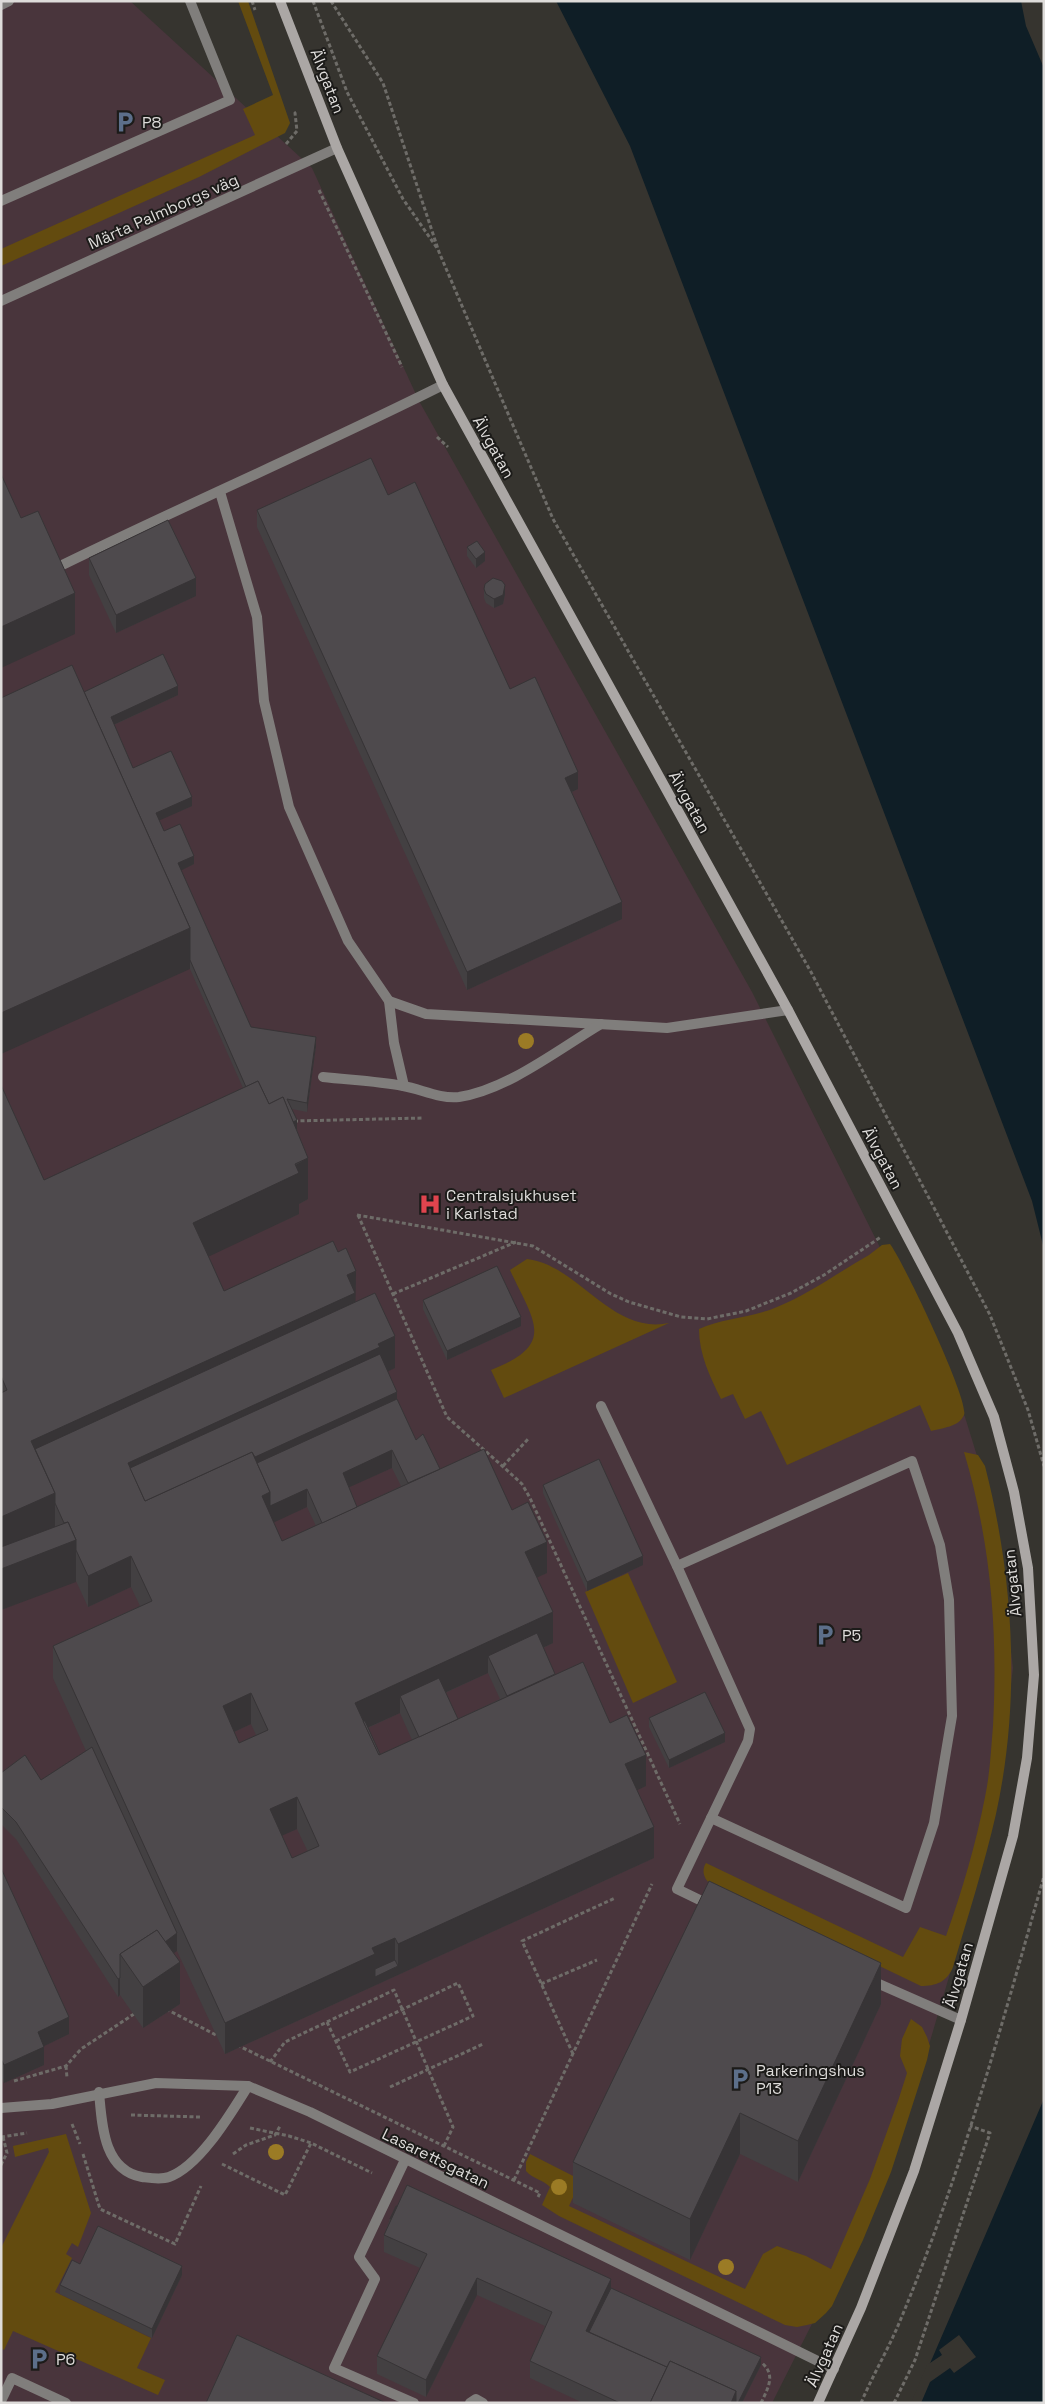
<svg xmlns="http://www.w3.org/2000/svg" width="1045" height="2404" font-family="'Space Grotesk',sans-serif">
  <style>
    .medical { fill: #49353c }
    .green { fill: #634b0f }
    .water { fill: #0f1e26 }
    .pier { fill: #36342f }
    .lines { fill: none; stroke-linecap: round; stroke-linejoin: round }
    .path { stroke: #6e6c68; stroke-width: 3; stroke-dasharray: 4 2.5; stroke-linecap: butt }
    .lane { stroke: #807e7c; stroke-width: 10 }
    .secondary { stroke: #aba7a5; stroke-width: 10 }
    .tree { fill: #9b7b25 }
    .wall { fill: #434042; fill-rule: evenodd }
    .shaded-wall { fill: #373436 }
    .building { fill: #4e4a4d; stroke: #373436; fill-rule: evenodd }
    .labels { text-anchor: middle; stroke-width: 4; stroke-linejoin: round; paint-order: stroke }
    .street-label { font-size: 16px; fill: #dedcda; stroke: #1c1b19 }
    .poi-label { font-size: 16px; fill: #dedcda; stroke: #1c1b19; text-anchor: start }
  </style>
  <rect width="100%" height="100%" fill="#36342f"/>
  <polygon class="medical" points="1,1 130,1 312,168 419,401 752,992 965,1417 994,1511 1013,1668 999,1780 959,1943 920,2075 866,2217 772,2403 1,2403"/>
  <g class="green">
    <polygon points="238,1 248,1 290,123 285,133 199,177 1,266 1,249 255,135 243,109 273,95"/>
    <path d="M890,1244C903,1261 970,1401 964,1415C959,1427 942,1428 931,1431L920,1405L787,1465L761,1411L745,1419L733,1394L721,1399C710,1377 699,1354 699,1329C722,1318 752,1318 777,1307C809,1294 839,1272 869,1255L882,1245Z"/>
    <path d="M527,1259C579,1265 611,1335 669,1323L504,1398L491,1370C557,1344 534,1322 510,1270Z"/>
    <path d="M964,1452L978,1455L985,1466C1014,1579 1021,1700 996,1814C984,1866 968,1916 953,1967C947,1982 936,1986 921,1986L711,1885C704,1879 701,1871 706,1863L903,1957L920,1927L946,1936C962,1891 976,1844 985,1797C990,1774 991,1749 993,1726C998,1632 991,1543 964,1452Z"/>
    <polygon points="628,1573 677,1682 633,1703 585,1592"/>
    <path d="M911,2019L922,2027L927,2037L930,2046L927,2060L891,2172L863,2240L832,2306L826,2313L815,2323L807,2325L797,2327L785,2325L559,2216L542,2205L550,2187C544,2180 533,2179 526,2171V2162L530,2154L581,2180L569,2206L745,2289L763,2254L777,2246L806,2256L831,2269L870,2179L898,2101L907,2073L900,2056L902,2039Z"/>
    <polygon points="66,2134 91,2213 78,2247 72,2243 66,2254 72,2258 55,2292 151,2338 137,2368 165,2380 158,2395 13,2331 4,2350 1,2348 1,2248 49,2152 48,2148 15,2157 13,2146"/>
  </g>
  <g class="water">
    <polygon points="556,1 1021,1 1026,26 1044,68 1044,1249 1032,1201 630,146"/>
    <polygon points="1044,2095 1044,2403 913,2403 1043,2101"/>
  </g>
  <polygon class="pier" points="959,2335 976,2357 954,2373 950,2368 930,2382 921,2403 911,2403 927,2365 942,2355 939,2350"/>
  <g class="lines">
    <g class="path">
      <polyline points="252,1 255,10"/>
      <polyline points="313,1 347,92 403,199 437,248"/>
      <polyline points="331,1 383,83 439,252 553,519 811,972 990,1315 1028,1410 1044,1466"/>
      <polyline points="286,144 297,131 295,113 298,112"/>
      <polyline points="319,190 402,367"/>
      <polyline points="437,437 448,447"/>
      <polyline points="294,1121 423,1118"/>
      <polyline points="357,1215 533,1246 611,1294 629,1302 681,1317 707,1319 746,1311 791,1293 824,1275 881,1237"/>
      <polyline points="358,1215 447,1417 509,1472 522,1484 530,1498 680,1824"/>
      <polyline points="393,1294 516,1242"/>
      <polyline points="503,1466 529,1438"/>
      <polyline points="541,1984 597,1960"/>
      <polyline points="166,2009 218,2036"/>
      <polyline points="327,2022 350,2072 473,2016 458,1983 336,2041"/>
      <polyline points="237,2045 540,2193 538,2197"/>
      <polyline points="573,2054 522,1941 615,1898"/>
      <polyline points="270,2062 285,2042 394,1990 453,2127 444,2146"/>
      <polyline points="66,2066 67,2078"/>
      <polyline points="14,2081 66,2066 81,2049 137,2012"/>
      <polyline points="390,2087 483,2044"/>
      <polyline points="131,2115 200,2117"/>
      <polyline points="72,2124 80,2144"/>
      <polyline points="250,2128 289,2136 311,2143 372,2173"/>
      <polyline points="1,2137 27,2133"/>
      <polyline points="83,2154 100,2209 175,2244 201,2186"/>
      <polyline points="233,2154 246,2145 275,2135 280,2126"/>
      <polyline points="222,2164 285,2195 311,2143"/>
      <polyline points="1,2165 7,2153 3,2137"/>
      <polyline points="514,2180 652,1884"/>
      <path d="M761,2403C768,2388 776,2375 762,2363"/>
      <path d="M861,2403C872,2377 886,2353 897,2328C959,2182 1001,2028 1044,1876"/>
      <polyline points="894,2403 915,2360 990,2133 970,2126"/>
    </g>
    <g class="lane">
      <polyline points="1,5 9,1"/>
      <polyline points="1,201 230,100 190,1"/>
      <polyline points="1,301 337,148"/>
      <polyline points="220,492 257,617 264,701 289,807 348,941 389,1001 394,1043 404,1086"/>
      <path d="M50,571C180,507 313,450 443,385"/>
      <polyline points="389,1001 426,1014 667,1028 788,1010"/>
      <path d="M323,1077C350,1080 377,1081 403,1086C421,1089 439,1099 459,1097C507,1090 559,1049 601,1024"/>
      <polyline points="601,1406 677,1566 750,1729 748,1741 677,1889 710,1905"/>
      <polyline points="677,1566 912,1461 940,1545 949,1600 952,1716 934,1823 906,1908 711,1818"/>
      <polyline points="870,1980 961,2020"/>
      <path d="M99,2092C102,2124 103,2170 142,2177C150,2178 161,2180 169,2177C200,2166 231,2113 248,2086"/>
      <polyline points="1,2108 52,2104 156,2083 248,2086 310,2112 834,2369"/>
      <polyline points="405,2160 359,2257 375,2279 334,2368 414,2403"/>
      <polyline points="1,2401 12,2378 66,2403"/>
      <polyline points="470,2403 476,2399 483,2403"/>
    </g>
    <polyline class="secondary" points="280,1 337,148 443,385 788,1010 958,1333 994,1417 1014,1492 1028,1568 1034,1675 1027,1758 1013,1836 961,2020 914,2171 861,2308 818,2403"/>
  </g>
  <g class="tree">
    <circle cx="526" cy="1041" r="8"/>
    <circle cx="276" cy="2152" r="8"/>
    <circle cx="559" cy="2187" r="8"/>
    <circle cx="726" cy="2267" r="8"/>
  </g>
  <g class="wall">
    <polygon points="388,495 510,689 578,789 572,792 622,919 467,990 257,527 257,510"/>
    <polygon points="467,547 485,561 476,568 467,556"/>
    <polygon points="89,558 196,596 116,633 89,575"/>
    <polygon points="484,589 505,594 503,604 494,608 486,603 484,598"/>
    <path d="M84,692L178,695L114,725L133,768L192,806L159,820L164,831L194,864L181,870L251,1027L316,1046L307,1112L292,1109L297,1129L308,1199L299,1204V1214L208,1256L224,1291L356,1302L395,1368L388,1371L397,1399L416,1440L440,1469L512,1510L547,1573L537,1577L553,1643L543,1648L555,1674L610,1723L646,1786L637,1790L654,1858L225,2054L177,1951L173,1953L180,2004L143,2028L120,1995L118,1997L16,1839L1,1824V1773L41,1780L86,1751L53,1678V1646L140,1606L131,1587L88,1607L76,1581L1,1610V1085L44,1180L243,1088L190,969ZM392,1468L401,1486L357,1507L349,1487ZM307,1507L316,1526L282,1541L273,1522ZM488,1673L500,1699L458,1719L445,1693ZM400,1713L412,1740L380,1754L368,1728ZM251,1724L256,1735L239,1743L234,1732ZM297,1829L308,1852L292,1858L282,1835Z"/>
    <polygon points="423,1300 521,1326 447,1360 423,1309"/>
    <polygon points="543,1485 643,1565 587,1591 543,1493"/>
    <polygon points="649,1718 725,1742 669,1768 649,1727"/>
    <polygon points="1,1868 69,2034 44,2046 44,2065 4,2083 1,2077"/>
    <polygon points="881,2004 798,2182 740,2154 690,2260 573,2203 573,2162"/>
    <polygon points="390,2219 611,2288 761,2365 742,2403 583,2403 530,2378 530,2361 545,2326 477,2295 426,2397 377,2374 377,2356 420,2268 384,2252 384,2235"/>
    <polygon points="80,2264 182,2275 152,2338 60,2294 60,2285"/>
  </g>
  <g class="shaded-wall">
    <polygon points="485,552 485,561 476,568 476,559"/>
    <polygon points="196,578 196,596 116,633 116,615"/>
    <polygon points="505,585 505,594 503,604 494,608 494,599"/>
    <polygon points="75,593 75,634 1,668 1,627"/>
    <polygon points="178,686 178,695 111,726 111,717"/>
    <polygon points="578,772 578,789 565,795 565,778"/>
    <polygon points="192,797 192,806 156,822 156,813"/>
    <polygon points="194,856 194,864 178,872 178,863"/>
    <polygon points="622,902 622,919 467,990 467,972"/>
    <polygon points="190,928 190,969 1,1054 1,1013"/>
    <polygon points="316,1037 316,1046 307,1112 307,1103"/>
    <polygon points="297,1120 297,1129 269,1145 269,1136"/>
    <polygon points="308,1158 308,1199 299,1204 299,1214 193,1264 193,1223"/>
    <polygon points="356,1271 355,1334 43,1477 31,1441"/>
    <polygon points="521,1317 521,1326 447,1360 447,1351"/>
    <polygon points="395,1336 395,1368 137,1490 128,1463"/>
    <polygon points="397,1392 397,1416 145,1507"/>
    <polygon points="392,1450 392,1468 343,1490 343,1473"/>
    <polygon points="307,1489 307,1507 262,1528 262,1496 270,1492"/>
    <polygon points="55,1493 55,1534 1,1558 1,1517"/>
    <polygon points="76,1540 76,1582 1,1610 1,1569"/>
    <polygon points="547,1542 547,1573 525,1583 525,1552"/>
    <polygon points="131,1556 131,1587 88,1607 88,1576"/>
    <polygon points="643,1556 643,1565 587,1591 587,1582"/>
    <polygon points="553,1612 553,1643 495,1670 488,1656 488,1673 407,1710 400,1696 400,1713 358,1732 355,1703"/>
    <polygon points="251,1693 251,1724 223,1737 223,1706"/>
    <polygon points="725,1733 725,1742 669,1768 669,1760"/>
    <polygon points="646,1755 646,1786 625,1796 625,1764"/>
    <polygon points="297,1797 297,1829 270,1841 270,1809"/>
    <polygon points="654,1827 654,1858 225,2054 225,2023 372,1948 395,1938 395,1968 398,1966 398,1944"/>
    <polygon points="177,1933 177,1951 157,1965 154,1950"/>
    <polygon points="180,1962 180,2004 143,2028 143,1987"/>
    <polygon points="881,1963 881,2004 798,2182 798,2141"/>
    <polygon points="120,1978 120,1995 118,1997 118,1979"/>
    <polygon points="69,2017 69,2034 38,2049 38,2032"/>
    <polygon points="44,2047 44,2065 4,2083 4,2065"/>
    <polygon points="740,2113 740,2154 690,2260 690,2219"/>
    <polygon points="182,2266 182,2275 152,2338 152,2329"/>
    <polygon points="477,2278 477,2295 426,2397 426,2380"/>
    <polygon points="611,2279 611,2297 590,2341 586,2331"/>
    <polygon points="761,2357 761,2365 742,2403 738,2403"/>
    <polygon points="736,2391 736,2403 731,2403"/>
  </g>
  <g class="building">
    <polygon points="371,458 388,495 415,482 510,689 535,677 578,772 565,778 622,902 467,972 257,510"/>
    <polygon points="1,474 21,518 38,511 75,593 1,627"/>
    <polygon points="168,520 196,578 116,615 89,558"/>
    <polygon points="477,541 485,552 476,559 467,547"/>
    <polygon points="493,578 502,581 505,585 503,595 494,599 486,594 484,589 485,584"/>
    <polygon points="163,654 178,686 111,717 133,768 171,751 192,797 156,813 164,831 180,824 194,856 178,863 251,1027 316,1037 307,1103 287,1099 297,1120 293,1122 283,1097 269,1104 258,1081 246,1087 190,960 190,928 84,692"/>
    <polygon points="72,665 190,928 1,1013 1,698"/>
    <polygon points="258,1081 269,1104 283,1097 308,1158 295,1164 299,1173 193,1223 211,1262 224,1291 333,1241 338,1252 346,1248 356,1271 347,1275 355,1293 31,1441 55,1493 1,1517 1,1393 7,1390 1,1376 1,1085 44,1180"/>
    <polygon points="497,1266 521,1317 447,1351 423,1300"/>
    <path d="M375,1293L395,1336L378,1344L380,1347L128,1463L145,1501L252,1452L270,1492L262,1496L282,1541L484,1449L512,1510L528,1502L547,1542L525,1552L553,1612L355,1703L379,1755L583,1662L610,1723L627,1715L646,1755L625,1764L654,1827L398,1944L395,1938L372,1948L375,1954L225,2023L53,1646L152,1601L131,1556L88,1576L76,1550V1540L68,1522L64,1523L55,1503V1493L35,1449ZM251,1693L268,1730L239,1743L223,1706ZM297,1797L319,1846L292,1858L270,1809Z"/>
    <polygon points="380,1354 397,1392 255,1457 252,1452 145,1501 130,1468"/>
    <polygon points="397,1399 416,1440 423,1434 440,1469 408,1483 392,1450 343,1473 357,1507 322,1523 307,1489 270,1506 270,1492 257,1463"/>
    <polygon points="599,1459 643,1556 587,1582 543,1485"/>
    <polygon points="68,1522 76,1540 1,1569 1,1547"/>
    <polygon points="537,1633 555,1674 507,1696 488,1656"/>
    <polygon points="439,1678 458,1719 419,1737 400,1696"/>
    <polygon points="705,1692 725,1733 669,1760 649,1718"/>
    <polygon points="363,1721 365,1721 380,1754 379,1755"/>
    <polygon points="92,1747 177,1933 165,1942 157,1930 120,1954 120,1978 118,1979 16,1822 1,1807 1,1773 25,1755 41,1780"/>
    <polygon points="1,1868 69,2017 38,2032 44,2047 4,2065 1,2059"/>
    <polygon points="709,1881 881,1963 798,2141 740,2113 690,2219 573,2162"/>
    <polygon points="157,1930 180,1962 143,1987 120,1954"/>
    <polygon points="395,1960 398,1966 375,1977 375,1969"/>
    <polygon points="407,2185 611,2279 586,2331 667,2367 650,2403 620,2403 530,2361 552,2312 477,2278 426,2380 377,2356 427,2254 384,2235"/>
    <polygon points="396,2206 397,2206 390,2219"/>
    <polygon points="98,2226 182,2266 152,2329 60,2285 72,2260 80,2264"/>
    <polygon points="611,2288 761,2357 738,2403 736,2403 736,2391 670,2361 667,2367 589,2332"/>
    <polygon points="237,2335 386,2403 206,2403"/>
    <polygon points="670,2361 736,2391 731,2403 650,2403"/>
  </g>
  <defs>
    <g id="parking-bare" transform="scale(1.725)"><path d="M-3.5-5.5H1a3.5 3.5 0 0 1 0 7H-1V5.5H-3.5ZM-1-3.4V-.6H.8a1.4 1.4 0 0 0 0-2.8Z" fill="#5c6f8a" stroke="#1c1b19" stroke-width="2.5" paint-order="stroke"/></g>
    <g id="hospital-bare" transform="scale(1.725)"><path d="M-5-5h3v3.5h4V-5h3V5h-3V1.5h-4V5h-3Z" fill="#e0444e" stroke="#1c1b19" stroke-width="2.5" paint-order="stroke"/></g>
  </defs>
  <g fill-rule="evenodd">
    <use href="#parking-bare" x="125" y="122"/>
    <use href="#hospital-bare" x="430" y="1204"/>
    <use href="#parking-bare" x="825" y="1635"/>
    <use href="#parking-bare" x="740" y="2079"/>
    <use href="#parking-bare" x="39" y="2359"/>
  </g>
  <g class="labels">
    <g class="street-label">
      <text transform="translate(328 81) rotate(69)" y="6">Älvgatan</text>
      <text transform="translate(163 211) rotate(-24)" y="6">Märta Palmborgs väg</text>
      <text transform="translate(494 447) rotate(61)" y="6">Älvgatan</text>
      <text transform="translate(690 802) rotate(61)" y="6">Älvgatan</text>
      <text transform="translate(883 1158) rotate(62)" y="6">Älvgatan</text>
      <text transform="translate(1012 1583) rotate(-96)" y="6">Älvgatan</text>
      <text transform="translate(958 1975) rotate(-74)" y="6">Älvgatan</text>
      <text transform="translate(436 2158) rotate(26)" y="6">Lasarettsgatan</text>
      <text transform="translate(824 2355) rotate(-66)" y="6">Älvgatan</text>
    </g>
    <g class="poi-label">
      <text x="142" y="128">P8</text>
      <text x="446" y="1201">Centralsjukhuset<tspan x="446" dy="18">i Karlstad</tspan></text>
      <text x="842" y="1641">P5</text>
      <text x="756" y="2076">Parkeringshus<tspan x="756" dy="18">P13</tspan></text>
      <text x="56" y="2365">P6</text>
    </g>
  </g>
  <rect width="1045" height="2404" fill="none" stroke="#dedcda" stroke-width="5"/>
</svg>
